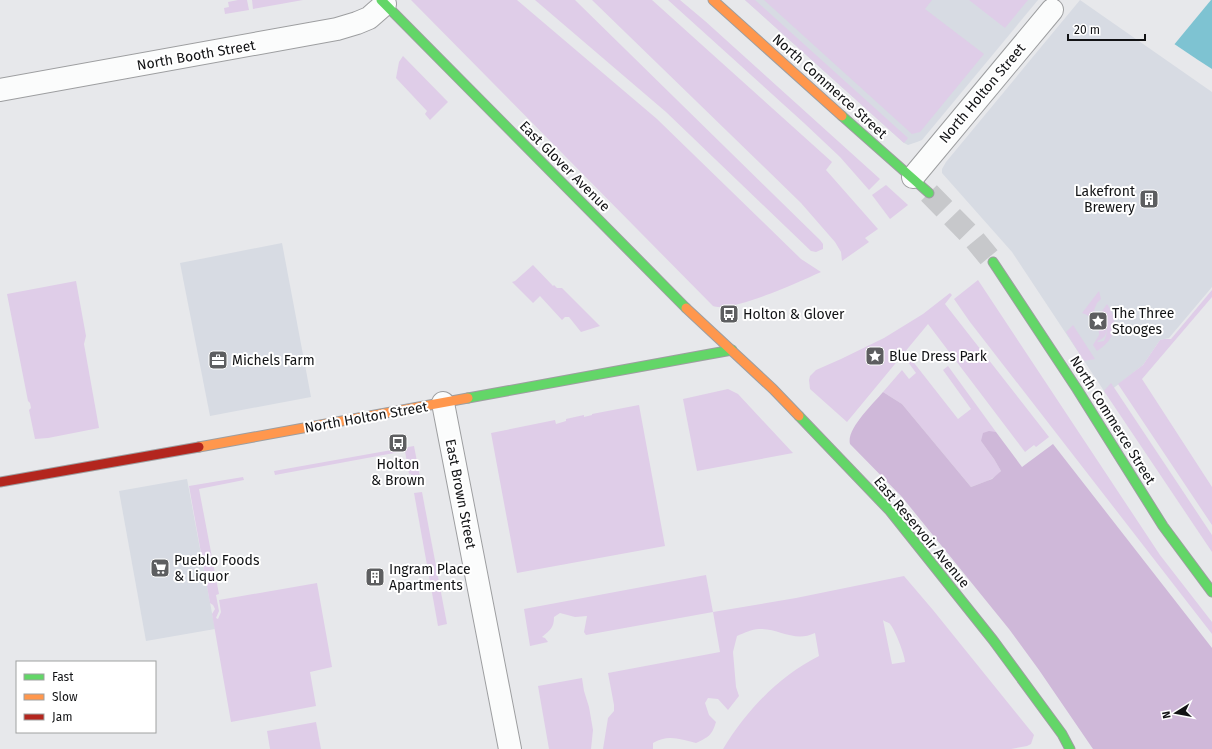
<svg xmlns="http://www.w3.org/2000/svg" width="1212" height="749" font-family="'Fira Sans',sans-serif">
  <style>
    .built { fill: #d7dbe3 }
    .green { fill: #dfcde8; fill-rule: evenodd }
    .forest { fill: #cfb8d9 }
    .water { fill: #7ec3d2 }
    .pier { fill: #e7e8eb }
    .lines { fill: none; stroke-linecap: round; stroke-linejoin: round }
    .secondary-tunnel { stroke: #c7c8cb; stroke-width: 22; stroke-dasharray: 22 11; stroke-linecap: butt }
    .street-casing { stroke: #9d9ea0; stroke-width: 24 }
    .fast-casing { stroke: #9d9ea0; stroke-width: 11 }
    .slow-casing { stroke: #9d9ea0; stroke-width: 11 }
    .jam-casing { stroke: #9d9ea0; stroke-width: 11 }
    .street { stroke: #fbfcfc; stroke-width: 22 }
    .fast { stroke: #63d668; stroke-width: 9 }
    .slow { stroke: #ff974d; stroke-width: 9 }
    .jam { stroke: #b3261e; stroke-width: 9 }
    .labels { text-anchor: middle; stroke-width: 4; stroke-linejoin: round; paint-order: stroke }
    .street-label { font-size: 14px; fill: #121315; stroke: #fff }
    .poi-label { font-size: 14px; fill: #121315; stroke: #fff; text-anchor: start }
  </style>
  <rect width="100%" height="100%" fill="#e7e8eb"/>
  <g class="built">
    <polygon points="745,0 1038,0 922,140 917,142 908,145 904,143"/>
    <polygon points="1080,0 1212,92 1212,287 1169,338 1160,340 1143,365 1106,394 1012,252 942,173 942,169 946,162"/>
    <polygon points="282,243 311,397 210,416 180,263"/>
    <polygon points="187,479 215,629 146,641 119,491"/>
  </g>
  <g class="green">
    <polygon points="238,0 247,0 249,10 225,14 224,8 229,7 228,2"/>
    <polygon points="252,0 303,0 253,9"/>
    <path d="M411,0H517L657,119L801,259L821,272C801,281 732,313 713,306Z"/>
    <polygon points="535,0 575,0 820,240 823,244 823,249 816,252 811,251 666,112"/>
    <polygon points="592,0 652,0 832,162 826,170 878,229 865,238 869,242 842,261 841,252 835,242 801,203"/>
    <polygon points="668,0 680,0 705,21 880,179 869,190 840,157 804,123"/>
    <polygon points="745,0 755,0 908,138 904,143"/>
    <polygon points="764,0 932,0 925,9 984,54 920,132 912,134"/>
    <polygon points="969,0 1028,0 1005,28"/>
    <polygon points="403,56 448,102 430,120 425,114 427,111 396,78 399,62"/>
    <polygon points="886,185 908,205 890,219 872,195"/>
    <polygon points="533,265 553,286 554,285 557,288 562,288 600,326 581,332 569,317 565,317 562,320 540,296 533,303 512,282 515,281"/>
    <polygon points="978,280 1160,555 1212,622 1212,634 970,322 954,299"/>
    <polygon points="76,281 86,336 84,344 99,428 48,438 35,439 29,410 31,408 30,403 28,401 7,294"/>
    <polygon points="1212,290 1212,297 1142,379 1212,487 1212,525 1118,384 1143,365 1160,340 1164,339 1171,339"/>
    <path d="M1099,291L1101,299L1097,303L1094,310C1102,318 1115,336 1097,341L1098,342L1104,341C1110,331 1104,323 1100,314L1107,304C1120,323 1116,339 1097,351L1093,345L1099,335C1099,323 1093,317 1082,313Z"/>
    <polygon points="950,293 952,295 945,304 1049,437 1036,447 1034,445 1025,452 928,324 847,422 810,389 809,380 810,376 816,370 841,359 884,338 923,314"/>
    <polygon points="1073,325 1095,359 1084,361 1066,332"/>
    <path d="M911,359L958,419L971,409L943,370L948,366L996,432H989L981,441L994,459L1001,471C994,480 981,483 971,487L902,404L883,392L902,370L909,379L916,373L908,362Z"/>
    <polygon points="1111,383 1212,535 1212,552 1106,394 1104,391"/>
    <polygon points="728,389 738,394 793,453 697,471 683,399"/>
    <polygon points="639,405 665,546 517,573 491,433 555,420 556,424 566,421 566,419 584,415 584,417 592,415 592,414"/>
    <polygon points="414,446 420,477 412,479 411,474 409,474 405,451 275,475 274,471"/>
    <polygon points="243,477 244,480 199,489 219,594 216,595 219,611 216,618 218,619 221,612 219,600 317,583 332,667 310,672 316,706 231,722 212,614 215,609 213,605 210,603 189,486"/>
    <polygon points="422,492 447,624 438,626 414,493"/>
    <path d="M706,575L713,612L796,598L904,576L933,610L1034,735L1031,744L1027,746L1011,749H723C746,711 779,676 819,656L815,633C794,643 779,628 759,629C752,629 744,633 737,636L733,652L736,687L739,696L728,710L718,699L708,698L705,703L709,715L716,722C712,735 709,737 696,743C681,739 667,734 653,743V749H603L608,718L614,711V705L608,673L720,652L713,612L586,635L584,632L587,616L575,617L560,613L554,617C554,628 550,630 542,637L545,638L548,642L530,646L524,609ZM883,620C884,621 889,623 889,623C894,627 905,655 905,662L892,664Z"/>
    <polygon points="582,678 584,691 589,707 593,730 591,749 549,749 538,686"/>
    <polygon points="316,722 321,749 270,749 267,731"/>
  </g>
  <path class="forest" d="M883,392L902,404L971,487L992,479L1001,471L994,459L981,441L983,433L989,431L996,432L1022,467L1053,444L1212,648V749H1093L1039,670L1009,629L902,497L850,444C846,429 874,403 883,392Z"/>
  <polygon class="water" points="1109,0 1212,0 1212,69 1198,60"/>
  <polygon class="pier" points="1107,0 1211,0 1173,46"/>
  <g class="lines">
    <polyline class="secondary-tunnel" points="929,193 974,239 993,262"/>
    <g class="street-casing">
      <g id="street">
        <polyline points="0,90 337,29 357,23 369,18 385,4"/>
        <polyline points="913,177 1052,10"/>
        <polyline points="443,403 510,749"/>
      </g>
    </g>
    <g class="fast-casing">
      <g id="fast">
        <polyline points="381,0 686,308"/>
        <polyline points="842,116 929,193"/>
        <polyline points="993,262 1077,389 1163,526 1212,592"/>
        <polyline points="468,398 732,350"/>
        <polyline points="799,416 890,511 993,640 1062,734 1070,749"/>
      </g>
    </g>
    <g class="slow-casing">
      <g id="slow">
        <polyline points="713,0 842,116"/>
        <polyline points="686,308 773,389 799,416"/>
        <polyline points="199,447 468,398"/>
      </g>
    </g>
    <g class="jam-casing">
      <polyline id="jam" points="0,482 199,447"/>
    </g>
    <use href="#street" class="street"/>
    <use href="#fast" class="fast"/>
    <use href="#slow" class="slow"/>
    <use href="#jam" class="jam"/>
  </g>
  <defs>
    <g id="building-square" transform="scale(1)"><rect x="-9" y="-9" width="18" height="18" rx="4" fill="#5d5e60" stroke="#fff"/><path d="M-4-6H4V6H1V3H-1V6H-4ZM-2.5-4.3h1.7v1.8h-1.7ZM.8-4.3h1.7v1.8H.8ZM-2.5-1h1.7V.8h-1.7ZM.8-1h1.7V.8H.8Z" fill="#fff"/></g>
    <g id="bus-square" transform="scale(1)"><rect x="-9" y="-9" width="18" height="18" rx="4" fill="#5d5e60" stroke="#fff"/><path d="M-5-6H5V4H4V6H2V4H-2V6H-4V4H-5ZM-3.5-4V0h7V-4ZM-3.5 1.2v1.5H-2V1.2ZM2 1.2v1.5H3.5V1.2Z" fill="#fff"/></g>
    <g id="sight-square" transform="scale(1)"><rect x="-9" y="-9" width="18" height="18" rx="4" fill="#5d5e60" stroke="#fff"/><path d="M0-6L1.8-2.2L6-1.7L2.9 1.2L3.7 5.4L0 3.3L-3.7 5.4L-2.9 1.2L-6-1.7L-1.8-2.2Z" fill="#fff"/></g>
    <g id="office-square" transform="scale(1)"><rect x="-9" y="-9" width="18" height="18" rx="4" fill="#5d5e60" stroke="#fff"/><path d="M-6-3h4V-5.5h4V-3h4V5H-6ZM-1-4.5V-3h2v-1.5ZM-6 0V1H6V0Z" fill="#fff"/></g>
    <g id="supermarket-square" transform="scale(1)"><rect x="-9" y="-9" width="18" height="18" rx="4" fill="#5d5e60" stroke="#fff"/><path d="M-6-5.5h2.5l.6 2H6L4.5 2H-2.5L-4.4-4H-6ZM-1.5 3.2a1.3 1.3 0 1 0 .1 0ZM3 3.2a1.3 1.3 0 1 0 .1 0Z" fill="#fff"/></g>
  </defs>
  <g fill-rule="evenodd">
    <use href="#building-square" x="1149" y="199"/>
    <use href="#bus-square" x="729" y="314"/>
    <use href="#sight-square" x="1098" y="321"/>
    <use href="#sight-square" x="875" y="356"/>
    <use href="#office-square" x="218" y="360"/>
    <use href="#bus-square" x="398" y="443"/>
    <use href="#supermarket-square" x="160" y="568"/>
    <use href="#building-square" x="375" y="577"/>
  </g>
  <g class="labels">
    <g class="street-label">
      <text transform="translate(196 55) rotate(-10)" y="5">North Booth Street</text>
      <text transform="translate(830 86) rotate(42)" y="5">North Commerce Street</text>
      <text transform="translate(982 93) rotate(-50)" y="5">North Holton Street</text>
      <text transform="translate(565 166) rotate(45)" y="5">East Glover Avenue</text>
      <text transform="translate(366 417) rotate(-10)" y="5">North Holton Street</text>
      <text transform="translate(1113 420) rotate(58)" y="5">North Commerce Street</text>
      <text transform="translate(461 494) rotate(79)" y="5">East Brown Street</text>
      <text transform="translate(922 532) rotate(50)" y="5">East Reservoir Avenue</text>
    </g>
    <g class="poi-label">
      <text x="1135" y="196" text-anchor="end">Lakefront<tspan x="1135" dy="16">Brewery</tspan></text>
      <text x="1112" y="318">The Three<tspan x="1112" dy="16">Stooges</tspan></text>
      <text x="743" y="319">Holton &amp; Glover</text>
      <text x="889" y="361">Blue Dress Park</text>
      <text x="232" y="365">Michels Farm</text>
      <text x="398" y="469" text-anchor="middle">Holton<tspan x="398" dy="16">&amp; Brown</tspan></text>
      <text x="174" y="565">Pueblo Foods<tspan x="174" dy="16">&amp; Liquor</tspan></text>
      <text x="389" y="574">Ingram Place<tspan x="389" dy="16">Apartments</tspan></text>
    </g>
  </g>
  <rect x="16" y="661" width="140" height="72" fill="#ffffff" stroke="#a0a1a1"/>
  <rect x="24" y="674" width="20" height="6" fill="#63d668" stroke="#a0a1a1"/>
  <text x="52" y="681" font-size="12" fill="#121315">Fast</text>
  <rect x="24" y="694" width="20" height="6" fill="#ff974d" stroke="#a0a1a1"/>
  <text x="52" y="701" font-size="12" fill="#121315">Slow</text>
  <rect x="24" y="714" width="20" height="6" fill="#b3261e" stroke="#a0a1a1"/>
  <text x="52" y="721" font-size="12" fill="#121315">Jam</text>
  <g transform="translate(1176 713) rotate(259)" stroke="#ffffff" stroke-width="3" paint-order="stroke">
  <path d="M0-3L7 15L0 10L-7 15Z" fill="#121315"/>
  <text y="-6" font-size="11" font-weight="bold" text-anchor="middle" fill="#121315">N</text>
  </g>
  <path d="M1068 34v6h77v-6" fill="none" stroke="#121315" stroke-width="2"/>
  <text x="1074" y="34" font-size="12" fill="#121315" stroke="#ffffff" stroke-width="3" paint-order="stroke">20 m</text>
</svg>
